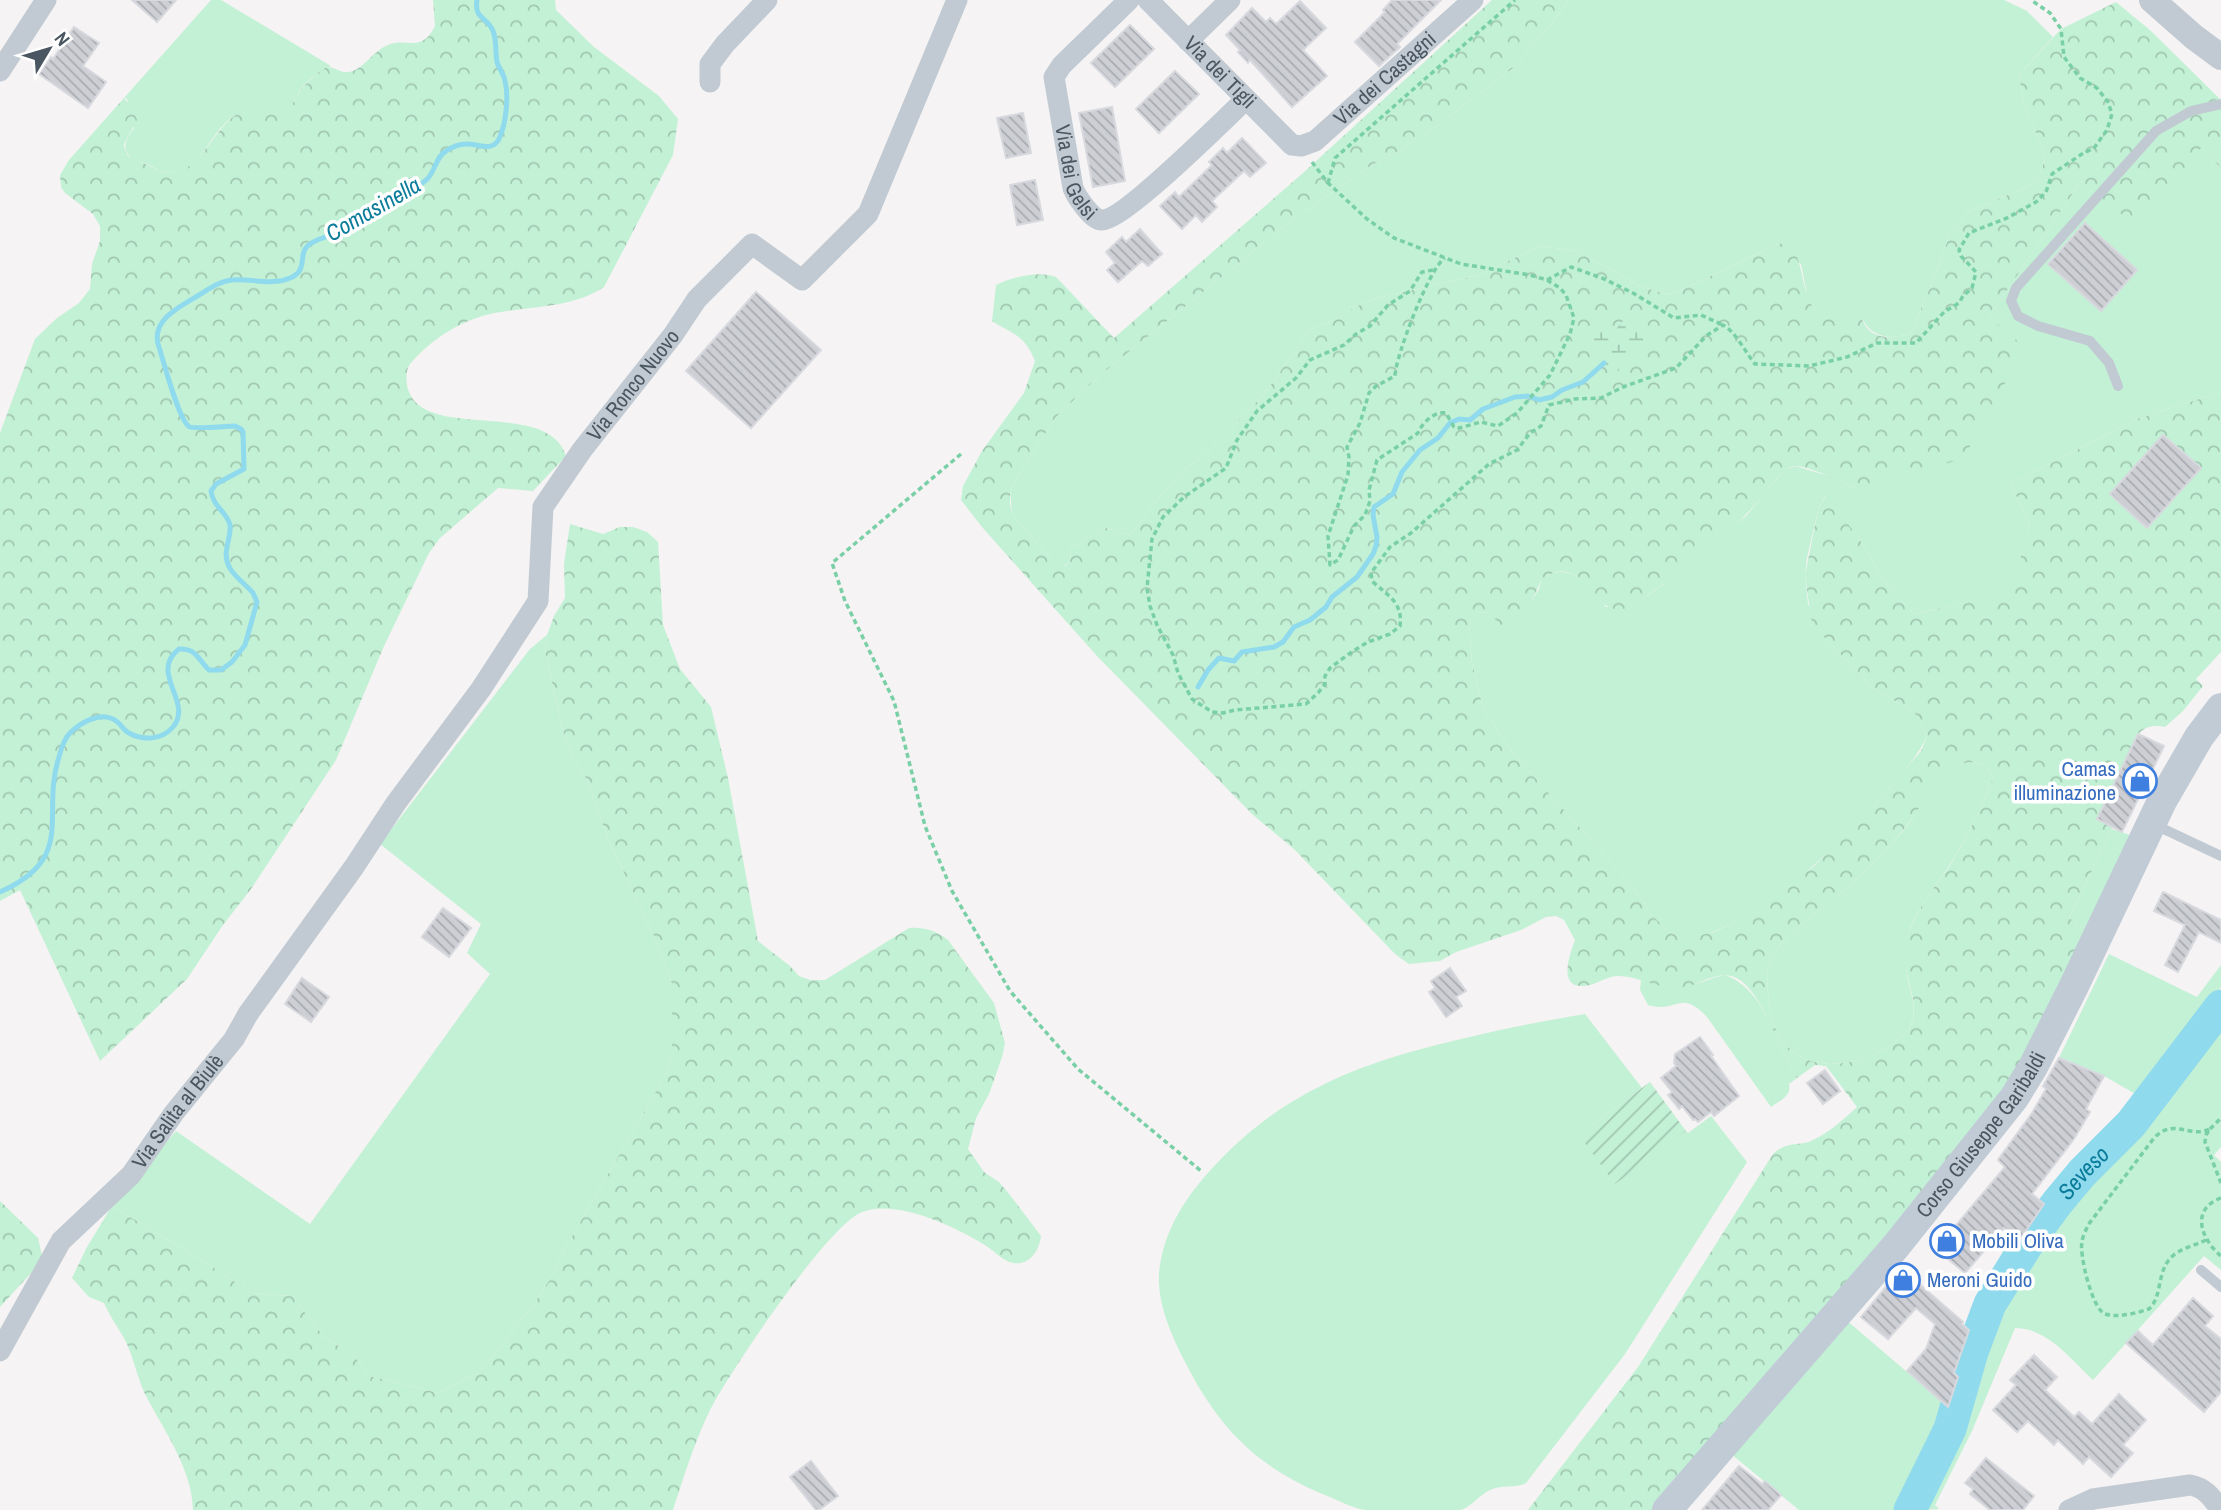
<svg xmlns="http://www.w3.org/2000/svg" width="2221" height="1510" font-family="'Archivo Narrow',sans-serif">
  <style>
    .green { fill: #c3f1d5 }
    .forest { fill: url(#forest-crowns); fill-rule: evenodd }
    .wetland { fill: url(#wetland-marsh) }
    .garden { fill: url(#garden-furrows) }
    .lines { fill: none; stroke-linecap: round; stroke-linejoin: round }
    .stream { stroke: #90daee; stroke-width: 5 }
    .river { stroke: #90daee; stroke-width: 33 }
    .building { fill: url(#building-back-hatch); stroke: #d7d9de; stroke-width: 2 }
    .path { stroke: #7ad0a6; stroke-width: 3.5; stroke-dasharray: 5 3.5; stroke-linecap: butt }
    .service { stroke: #c1cad2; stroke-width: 10 }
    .minor { stroke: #c1cad2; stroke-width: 21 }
    .tertiary { stroke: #c1cad2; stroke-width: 26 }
    .secondary { stroke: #c1cbd6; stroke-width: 30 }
    .labels { text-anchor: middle; stroke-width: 7; stroke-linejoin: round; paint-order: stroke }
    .street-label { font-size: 21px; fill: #4a5661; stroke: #fff }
    .shop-label { font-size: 21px; fill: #366cbe; stroke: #fff; text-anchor: start }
    .water-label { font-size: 23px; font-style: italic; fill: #0c7c9b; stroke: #fff }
  </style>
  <defs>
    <pattern id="forest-crowns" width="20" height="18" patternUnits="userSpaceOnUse" patternTransform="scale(1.75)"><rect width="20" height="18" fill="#c3f1d5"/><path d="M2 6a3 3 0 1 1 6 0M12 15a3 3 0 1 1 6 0" fill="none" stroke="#a0c6b0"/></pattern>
    <pattern id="wetland-marsh" width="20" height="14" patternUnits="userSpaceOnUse" patternTransform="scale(1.75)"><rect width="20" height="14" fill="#c3f1d5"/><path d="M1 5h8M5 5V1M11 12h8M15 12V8" fill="none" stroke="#a0c6b0"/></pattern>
    <pattern id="garden-furrows" width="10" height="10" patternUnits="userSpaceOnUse" patternTransform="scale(1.75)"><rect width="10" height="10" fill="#c3f1d5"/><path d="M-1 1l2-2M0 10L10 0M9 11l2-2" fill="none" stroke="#a0c6b0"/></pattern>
    <pattern id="building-back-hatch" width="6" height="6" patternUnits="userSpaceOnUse" patternTransform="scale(1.75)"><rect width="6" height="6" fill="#cdcfd5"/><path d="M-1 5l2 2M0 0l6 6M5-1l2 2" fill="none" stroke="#a8abb0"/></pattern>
  </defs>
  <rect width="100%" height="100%" fill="#f5f3f3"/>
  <g class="green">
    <path d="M211,0H221L331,66C320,70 308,80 301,89C296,96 293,106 286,111C270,121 250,107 233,117C210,131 201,173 169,173C159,173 153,166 144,163C141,162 137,162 134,161C120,149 125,141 134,128L127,99L124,98Z"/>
    <path d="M1569,0H2004L2027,11L2053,37L2019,75L2023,102L2045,154L2042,170L2036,183L1968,212L1950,233L1942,258L1912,331C1896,342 1872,338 1863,320L1841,311L1826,312L1815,310L1808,300L1801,264L1778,244L1675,293L1664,294L1640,286L1577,251L1540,246L1479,275L1377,298L1355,307L1341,316L1310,330L1265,393L1209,451L1184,470L1162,494L1130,535L1106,528L1071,548L1070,561L1064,566L1053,562L1012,514L1010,489L1055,418L1099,376L1291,221L1370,166L1401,150L1441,123L1513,68L1548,28Z"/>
    <path d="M2201,148L2221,168V392L2134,420L2011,484L2030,526L2011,593L1914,614L1883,580L1860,540L1825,496L1818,510L1807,558L1805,575L1808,604L1824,637L1873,688L1914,712L1927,736C1918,756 1903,772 1889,788C1846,839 1752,933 1683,939L1668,931L1652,915L1632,886L1511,751L1483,708L1472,663L1469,622L1474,613L1489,612L1522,615L1539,589L1541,579C1572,560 1588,584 1606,607H1631L1664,584L1747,515L1784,470L1795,466L1829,476L1855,488L1989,317L2081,181Z"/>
    <polygon points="547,635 545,651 563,731 573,758 587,780 608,839 654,936 672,984 672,1055 666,1074 563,1252 552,1276 532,1307 491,1358 480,1371 438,1393 370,1376 353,1355 324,1337 292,1296 251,1293 213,1267 112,1206 176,1131 310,1224 490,974 467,953 481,924 380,844 530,649"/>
    <path d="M1968,762C1981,763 1986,765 1993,777C1986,801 1963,845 1949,866C1937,884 1916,910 1910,930C1907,940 1906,956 1906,966C1907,989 1923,1012 1906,1032C1896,1044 1881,1052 1866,1057C1818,1075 1776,1058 1769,1004C1768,990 1765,976 1770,962C1782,936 1808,920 1829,903C1848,887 1866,871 1883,852C1894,841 1906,829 1914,816C1930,791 1936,770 1968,762Z"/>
    <polygon points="2112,829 2133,836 2088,930 2069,918"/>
    <polygon points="2109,954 2197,997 2221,965 2221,987 2139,1096 2104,1076 2059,1058"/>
    <path d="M1725,975C1767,990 1774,1044 1797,1078L1789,1084C1792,1096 1779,1101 1771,1107L1707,1017C1679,988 1679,1014 1648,1005L1640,990L1641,980C1658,984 1675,990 1692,985C1704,982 1713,977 1725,975Z"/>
    <path d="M1585,1014L1642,1088L1579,1135L1686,1131L1688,1133L1711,1116L1747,1162L1625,1354L1526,1483C1515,1489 1502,1484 1490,1490C1480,1494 1471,1508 1460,1510C1445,1510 1427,1510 1412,1510C1397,1510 1380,1510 1365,1510C1352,1508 1338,1500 1325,1495C1255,1466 1218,1427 1184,1360C1169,1330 1153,1294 1161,1259C1169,1220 1192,1189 1219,1161C1288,1089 1366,1061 1461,1039C1502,1029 1543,1021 1585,1014Z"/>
    <path d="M2221,1023V1147L2214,1155L2221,1162V1270L2204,1256L2093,1380C2071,1359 2047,1328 2015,1328L1972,1431L1935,1505L1939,1509L1923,1510L1950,1459L1962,1428L1988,1343L2005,1302L2036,1249L2059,1217L2143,1127Z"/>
    <polygon points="1845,1319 1948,1407 1928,1453 1896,1510 1799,1510 1731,1454"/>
  </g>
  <g class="forest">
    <path d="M433,0H555L556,10L594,47L659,96L678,119L673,155L604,287C574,307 536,306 501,312C466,317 433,337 410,364C406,370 406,377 407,385C418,445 548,396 566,456L533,491L498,488L440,538L429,553L384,646L336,760L251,889L223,925L187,979L100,1061L20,890L0,901V433L35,339L57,318L79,303L90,289L92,264L100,241V226L93,214L65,193L61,187L60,175L69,160L124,98L133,109L137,120L124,144C124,153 130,160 139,162C150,164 157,173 169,173C200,173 213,129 236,115C252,106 267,119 283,112C293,108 296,95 303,87C310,79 318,72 327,67C335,67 340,73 348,72C361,72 374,50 388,45C407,37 421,54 435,26Z"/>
    <path d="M1492,0H1569L1548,28L1513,68L1441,123L1401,150L1370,166L1291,221L1099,376L1055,418L1010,489V503L1012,514L1053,562L1065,566L1070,561L1071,548L1106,528L1130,535L1162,494L1184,470L1209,451L1265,393L1310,330L1341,316L1355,307L1377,298L1479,275L1540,246L1577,251L1640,286L1664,294L1675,293L1778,244L1789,243C1805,263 1800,290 1815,310C1828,313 1843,308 1855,313C1863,317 1864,326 1869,330C1880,340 1901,339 1912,331L1942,258L1950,233L1968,212L2036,183L2042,170L2045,154L2023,102L2019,75L2061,29L2116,2L2151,31L2221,100V168L2201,148L2136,226L2081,181L1989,317L2025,347L1963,459L1855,488C1842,482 1809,466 1795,466C1781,467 1770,489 1761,498C1730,534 1691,566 1652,592C1645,597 1638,604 1630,607C1588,623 1591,548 1541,579C1539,588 1525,615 1517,620C1512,623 1506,624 1500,625L1489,612L1475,613L1469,622L1472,663L1483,708L1511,751L1632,886L1652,915L1668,931L1683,939L1714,932L1735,922L1814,866L1877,802L1921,751L1927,736L1914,712L1873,688L1824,637L1811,619L1805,575L1818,510L1826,495L1860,540L1883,580L1914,614L2010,593L2030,526L2011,484L2134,420L2221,392V652L2196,679L2203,686L2183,711L2165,727C2153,725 2147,726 2138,734L2097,818L2113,827L2069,918L2088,930L2035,1038L1969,1141L1653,1510H1528L1638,1367L1773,1154C1790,1139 1799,1148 1815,1139C1830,1132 1845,1118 1857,1107L1826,1066L1815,1065L1797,1078C1779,1052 1765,998 1740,980C1719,966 1700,987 1679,988C1659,989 1640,977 1620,976C1610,975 1600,982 1590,985C1556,993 1569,956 1575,940L1564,920L1556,916L1546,917L1521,930L1456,952L1440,961L1409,964L1395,954L1295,850L1252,814L1097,656L982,527L961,500L963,486L982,451L1024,393L1035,361C1024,334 1014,335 992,321L996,285C1013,277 1039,270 1056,277L1114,338L1303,173ZM1968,762C1981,763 1986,765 1993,777C1986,801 1963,845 1949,867C1935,886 1918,907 1910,930C1906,941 1905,955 1906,966C1908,988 1923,1013 1906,1032C1896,1044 1881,1052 1866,1057C1818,1075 1776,1058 1769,1004C1768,990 1765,976 1770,962C1782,936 1808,920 1829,903C1848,887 1866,871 1883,852C1894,841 1905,829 1914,816C1930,792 1936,770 1968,762Z"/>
    <path d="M570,524L603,534L620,527H633L647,532L658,542L663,625L680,669L711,707L728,778L758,941L790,966L799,976L810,980H825L909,928C925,927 936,931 948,940L994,1003L1005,1043L1002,1057L989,1094L976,1118L968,1149L984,1172L999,1182L1010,1195L1041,1236C1039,1252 1028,1268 1009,1262C1000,1258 992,1249 983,1244C954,1226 896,1199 862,1212C827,1226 729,1373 710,1410C694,1443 684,1476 673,1510H193C192,1469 165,1432 146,1396C137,1378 134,1358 125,1340C118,1327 110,1317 104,1303L89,1297L72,1278L87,1247L112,1206L213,1267L251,1293L292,1296L324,1337L353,1355L370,1376L438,1393L480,1371L491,1358L532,1307L552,1276L563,1252L666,1074L672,1055V984L654,936L608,839L587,780L573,758L563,731L545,651L547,635L554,616L565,598L564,564Z"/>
    <polygon points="0,1201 38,1238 43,1260 0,1307"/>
  </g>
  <g class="wetland">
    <path d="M1632,319C1641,323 1648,338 1640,347C1637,352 1630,353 1627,357C1623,362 1621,367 1618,372L1608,369C1599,355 1609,347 1617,337V328L1623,321Z"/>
    <path d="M1605,327L1613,329C1614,339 1609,345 1601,350H1595L1591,341L1596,330Z"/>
  </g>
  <polygon class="garden" points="1650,1082 1686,1131 1615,1184 1579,1135"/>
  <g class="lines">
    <g class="stream">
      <polyline points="1198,687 1208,670 1219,658 1234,661 1242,652 1274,647 1283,642 1294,627 1310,620 1326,607 1332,597 1357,577 1373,554 1376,546 1377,537 1373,515 1374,507 1393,494 1402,472 1420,450 1438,438 1450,423 1459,419 1470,420 1483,409 1515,397 1528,396 1539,400 1552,397 1562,390 1583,382 1604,363"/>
      <path d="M0,892C78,857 40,816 59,757C61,749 64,739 70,733C80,723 99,712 113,719C120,722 123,730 129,733C143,741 162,740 173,727C194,702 148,673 179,649C197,648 198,660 209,670H221L232,662L245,645L257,602L253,593C240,578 222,570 227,547C228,540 231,533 230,525C227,512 213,507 211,491L216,484L244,469L243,432L241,429L235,426C227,426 196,429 190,427C179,423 163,358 158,344C152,319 181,306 199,295C209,289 220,281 232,280C250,278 272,286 290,278C310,270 296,253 310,244C321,236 337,235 349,229C357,224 362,217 370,212C388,202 409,194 425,181C436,173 434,158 446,151C452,147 459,144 466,144C477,143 492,153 499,139C506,124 509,97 505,81C504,74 499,69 497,62C495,51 497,41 493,31C487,16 474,20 477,0"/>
    </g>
    <path class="river" id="s1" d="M1910,1510L1950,1429L1972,1352L1990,1304L2031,1238L2057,1203L2082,1173L2131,1124L2221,1006"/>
  </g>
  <g class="building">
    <polygon points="132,0 176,0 157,22"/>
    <polygon points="1392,0 1441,0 1397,44 1400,47 1379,66 1355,42 1385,12 1383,10"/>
    <polygon points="1300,1 1326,28 1303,50 1327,76 1292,107 1250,60 1248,63 1238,52 1240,50 1226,35 1252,8 1266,22 1270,18 1276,24"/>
    <polygon points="1130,25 1154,49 1115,87 1091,63"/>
    <polygon points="74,27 99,43 83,66 106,82 88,108 39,74 51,57 53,59"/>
    <polygon points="1175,71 1199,94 1159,133 1136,109"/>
    <polygon points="1112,107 1125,181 1093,187 1079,113"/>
    <polygon points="1023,113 1031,153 1006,158 997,118"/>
    <polygon points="1242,138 1266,163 1250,177 1244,171 1212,201 1217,207 1202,222 1196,215 1182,229 1160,206 1175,192 1179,197 1212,165 1209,162 1223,148 1227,153"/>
    <polygon points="1035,180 1043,220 1017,225 1010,185"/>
    <polygon points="2085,223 2137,270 2101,311 2048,264"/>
    <polygon points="1140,229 1162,254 1148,266 1142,261 1118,282 1107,270 1115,263 1106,252 1122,237 1126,242"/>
    <polygon points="756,292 821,350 751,428 686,371"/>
    <polygon points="2163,435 2201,468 2147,528 2110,494"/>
    <polygon points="2138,734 2164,746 2122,832 2097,819"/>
    <polygon points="2163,892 2221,920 2221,943 2199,932 2178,972 2165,965 2185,925 2154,911"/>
    <polygon points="443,908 471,928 449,957 422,937"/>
    <polygon points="1450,968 1466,991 1456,997 1462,1006 1446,1017 1429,992 1435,988 1431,981"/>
    <polygon points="302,978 329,997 311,1022 285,1004"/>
    <polygon points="1700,1037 1713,1055 1711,1056 1739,1096 1714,1116 1711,1112 1698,1122 1695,1119 1693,1120 1682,1106 1679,1109 1668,1095 1672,1092 1661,1078 1676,1066 1674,1063 1675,1054"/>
    <polygon points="2059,1058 2104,1076 2086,1109 2090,1112 2074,1139 2032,1194 2044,1204 2019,1241 2004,1228 1965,1273 1936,1249 2005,1167 1998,1160 2032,1113 2046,1089 2043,1086"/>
    <polygon points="1825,1070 1840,1091 1823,1104 1807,1083"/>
    <polygon points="1909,1275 1963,1322 1962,1324 1969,1330 1954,1373 1958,1377 1948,1407 1907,1371 1926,1349 1935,1324 1916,1308 1888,1339 1861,1317 1895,1276"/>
    <polygon points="2193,1298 2213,1316 2205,1326 2221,1339 2221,1392 2204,1412 2126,1343 2138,1331 2153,1345"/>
    <polygon points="2034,1355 2057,1377 2045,1390 2074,1417 2079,1412 2092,1424 2119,1394 2146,1420 2123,1445 2133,1453 2111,1477 2089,1457 2083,1464 2058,1440 2054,1445 2028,1421 2017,1432 1993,1410 2016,1385 2010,1380"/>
    <polygon points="1986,1458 2034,1496 2023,1510 1990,1510 1970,1494 1973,1489 1965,1483"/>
    <polygon points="811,1461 838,1496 819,1510 816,1510 790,1477"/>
    <polygon points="1739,1466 1762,1484 1765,1481 1781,1495 1768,1510 1702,1510"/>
  </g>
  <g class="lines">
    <g class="path">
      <path d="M1312,162L1328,183L1367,219L1394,238L1461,264L1530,275L1547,280L1560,288L1566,295L1574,318L1570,334L1550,375L1517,413L1498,426L1481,422L1459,428L1454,427L1446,413C1434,411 1422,423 1418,433L1377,460L1369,490L1370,501L1365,515L1354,526L1338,560L1330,565L1328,536L1348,475L1349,457L1347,447L1360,423L1369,393L1376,386L1395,376C1395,358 1430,266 1445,258"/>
      <polyline points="1328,183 1335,158 1515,0"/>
      <path d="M1433,270L1422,272L1410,291L1388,305L1370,326L1356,334L1344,345L1310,360L1296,378L1257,411L1237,440L1226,468L1184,497L1163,517L1152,539L1147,588L1150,606L1157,625L1173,655L1178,673L1192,699L1212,712L1223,713L1235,710L1306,704L1318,693L1325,684V676L1330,668L1353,651L1368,642L1390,634L1400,626C1403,602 1388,596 1372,581L1371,573L1390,547L1411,533L1489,464L1517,450L1530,433L1541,426L1549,405L1575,399L1601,398L1623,387L1676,368L1706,336L1723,325C1735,331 1746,353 1755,364L1809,366L1847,357L1877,343H1916L1944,312L1959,303L1963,296L1972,288L1976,272L1961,256L1959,250L1969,233L2007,218L2036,202L2046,192L2052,174L2082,154L2094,148L2107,130L2112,114L2108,102L2097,88L2080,78L2064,57L2061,29L2050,13L2031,0"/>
      <polyline points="1547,280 1571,267 1602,278 1633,293 1674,318 1701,315 1723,325"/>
      <polyline points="961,454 832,563 845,601 894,701 925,826 952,891 1010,991 1078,1069 1201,1171"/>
      <polyline points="2210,1129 2221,1118"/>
      <path d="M2221,1198C2189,1210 2202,1240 2221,1256"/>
      <path d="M2206,1240C2196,1245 2185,1247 2175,1254C2155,1269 2164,1295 2149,1309C2137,1313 2118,1318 2105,1314C2092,1309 2079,1254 2082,1241C2083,1236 2086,1230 2088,1225L2154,1138C2174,1117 2190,1139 2210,1129L2206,1135L2205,1142L2221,1183"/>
    </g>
    <g class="service">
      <polyline points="2118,386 2109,363 2090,341 2038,326 2018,316 2011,301 2016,288 2156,131 2191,111 2221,104"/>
      <polyline points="2153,824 2221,856"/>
      <polyline points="2201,1270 2221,1287"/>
    </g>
    <g class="minor">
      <path id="s2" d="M1129,0L1062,65L1054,77L1073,188C1076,196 1092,220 1101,220C1122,222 1226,118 1246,99"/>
      <path id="s3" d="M1148,0L1292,145L1301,146L1315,141L1473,0"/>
      <polyline points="1188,41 1230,0"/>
      <polyline points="0,71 46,0"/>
      <polyline points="710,82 710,64 725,44 767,0"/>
      <path id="s4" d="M0,1351L61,1241L131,1175L174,1113L234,1039L248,1014L354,867L396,803L481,689L538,601L543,507L582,450L673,335L697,299L752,244L802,280L868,214L957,0"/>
      <path d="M2069,1510L2093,1499L2190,1485C2206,1488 2212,1498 2221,1510"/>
    </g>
    <polyline class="tertiary" points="2152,0 2194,37 2221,57"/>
    <path class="secondary" id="s5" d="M1667,1510L1896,1246L2014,1098L2033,1067L2073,988L2162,801L2199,737L2221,708"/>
  </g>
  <defs>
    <g id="shop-ring" transform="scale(1.75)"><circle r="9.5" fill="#fff" stroke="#3f7fe0" stroke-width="1.5"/><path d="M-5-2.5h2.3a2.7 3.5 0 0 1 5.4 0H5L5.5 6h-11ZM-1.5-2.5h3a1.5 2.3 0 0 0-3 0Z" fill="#3f7fe0"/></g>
  </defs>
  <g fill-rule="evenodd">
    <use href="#shop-ring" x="2140" y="781"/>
    <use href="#shop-ring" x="1947" y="1241"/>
    <use href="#shop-ring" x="1903" y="1280"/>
  </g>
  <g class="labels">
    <g class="street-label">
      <text dy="7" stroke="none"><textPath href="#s3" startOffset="102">Via dei Tigli</textPath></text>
      <text dy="7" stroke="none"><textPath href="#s3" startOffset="322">Via dei Castagni</textPath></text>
      <text dy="7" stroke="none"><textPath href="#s2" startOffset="206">Via dei Gelsi</textPath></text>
      <text dy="7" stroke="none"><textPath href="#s4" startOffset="1172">Via Ronco Nuovo</textPath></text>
      <text dy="7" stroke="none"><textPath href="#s4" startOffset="301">Via Salita al Biulè</textPath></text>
      <text dy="7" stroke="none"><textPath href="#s5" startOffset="490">Corso Giuseppe Garibaldi</textPath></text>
    </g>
    <g class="shop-label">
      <text x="2116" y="776" text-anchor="end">Camas<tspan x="2116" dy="24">illuminazione</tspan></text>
      <text x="1972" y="1248">Mobili Oliva</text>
      <text x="1927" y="1287">Meroni Guido</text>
    </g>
    <g class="water-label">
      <text transform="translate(373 209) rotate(-30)" y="8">Comasinella</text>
      <text dy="8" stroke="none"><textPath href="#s1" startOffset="383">Seveso</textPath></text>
    </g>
  </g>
  <g transform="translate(49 49) rotate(52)" stroke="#ffffff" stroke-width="5" paint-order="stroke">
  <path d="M0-5L12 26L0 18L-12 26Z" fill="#4a5661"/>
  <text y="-10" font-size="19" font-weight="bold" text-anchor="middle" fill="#4a5661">N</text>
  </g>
</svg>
